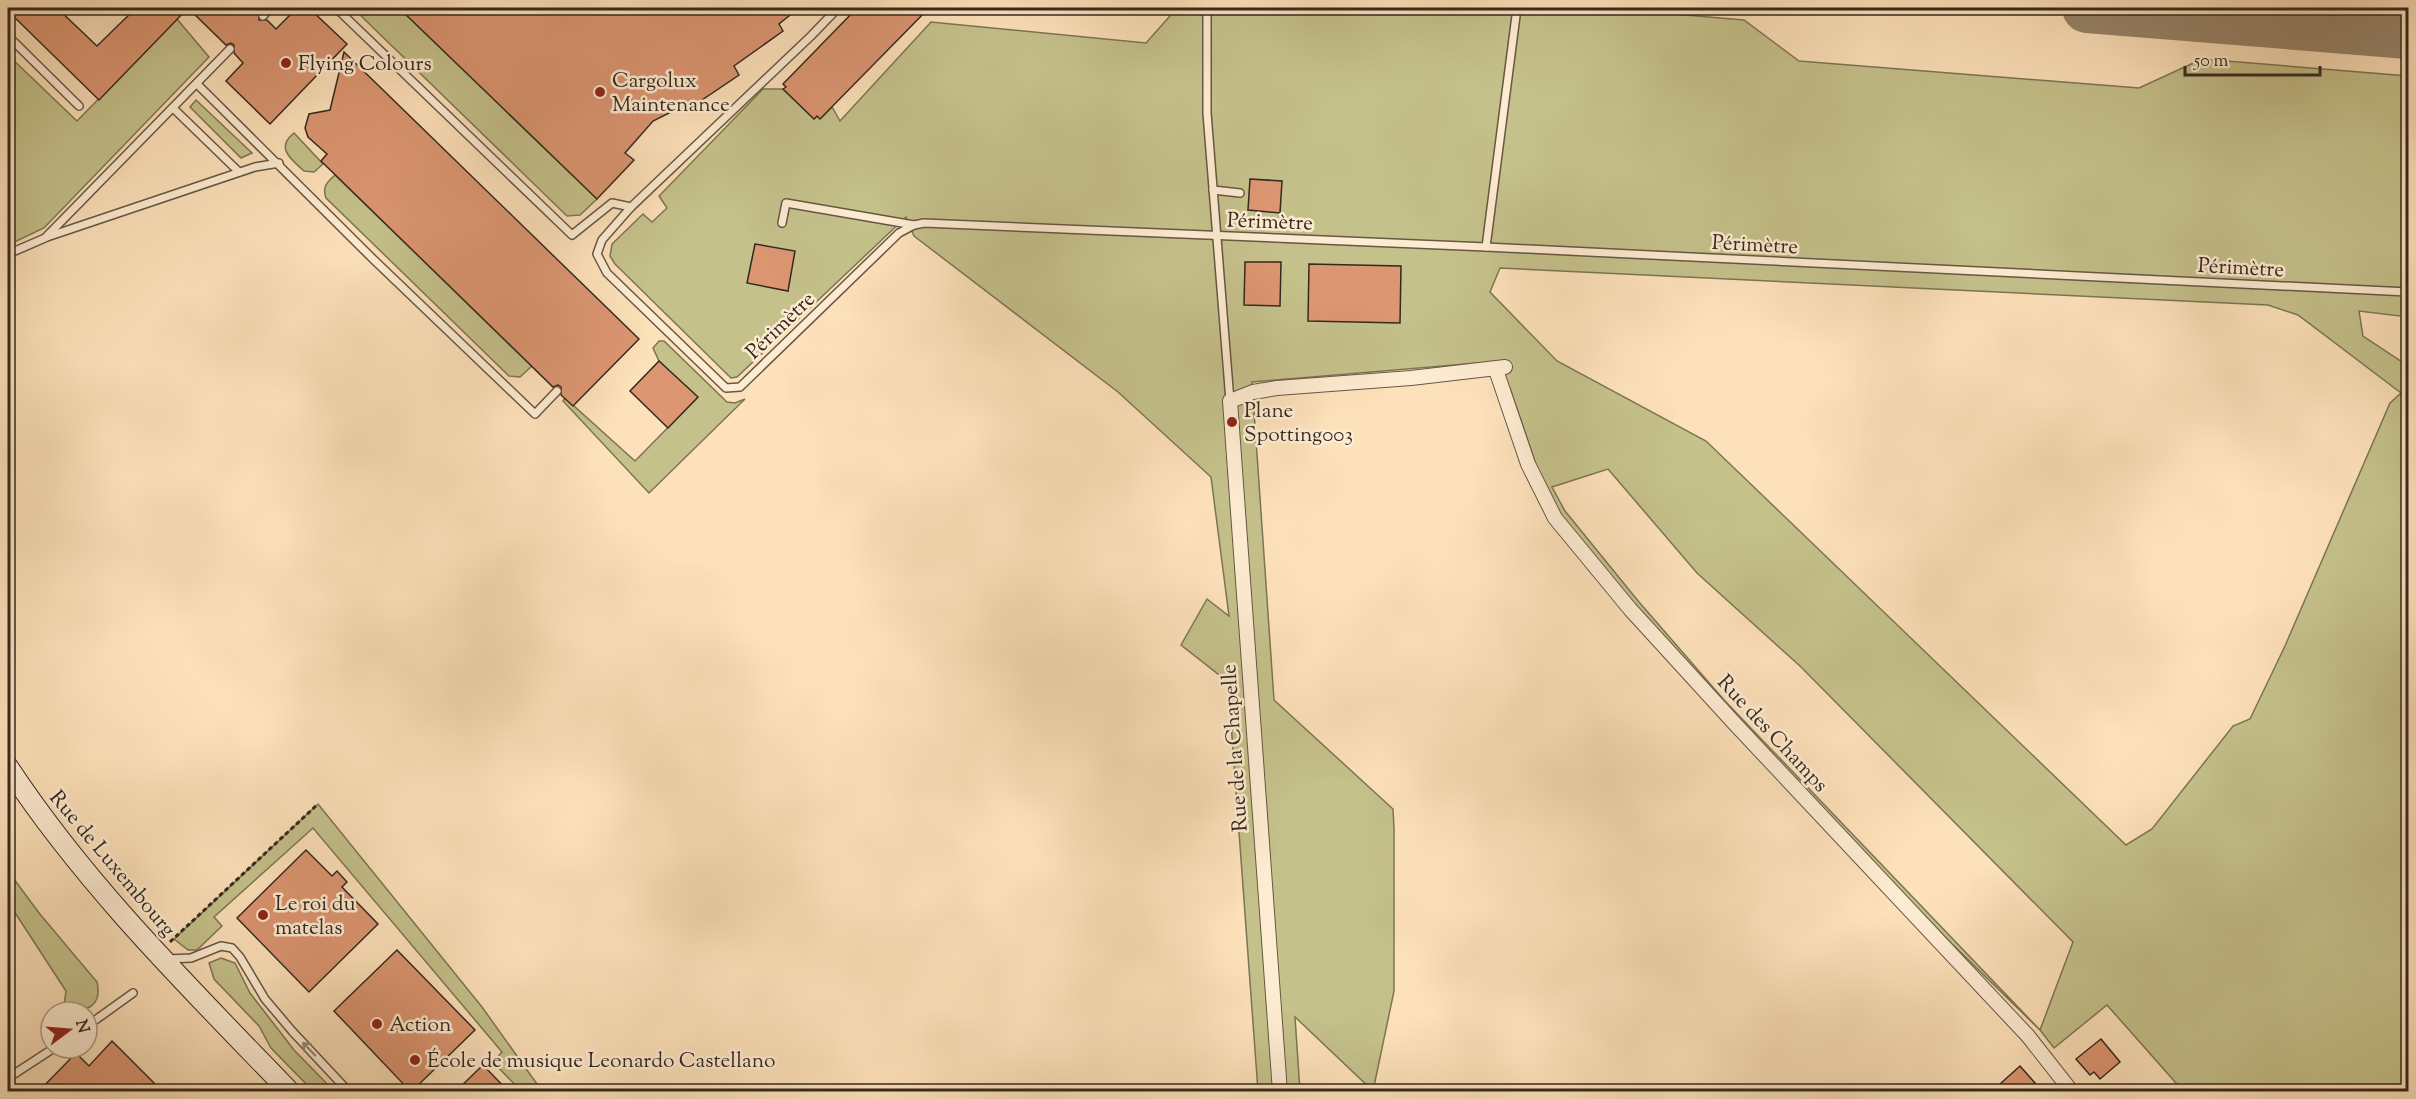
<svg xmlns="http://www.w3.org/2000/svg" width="2416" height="1099" font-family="'Sorts Mill Goudy',serif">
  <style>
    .green { fill: #c5c18b; stroke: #7c7555; stroke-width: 1.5; fill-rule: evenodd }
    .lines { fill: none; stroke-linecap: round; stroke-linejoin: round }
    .taxiway { stroke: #98856c; stroke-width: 50 }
    .building { fill: #dc9672; stroke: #34291f; stroke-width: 1.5 }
    .service-casing { stroke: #665746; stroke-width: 10 }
    .minor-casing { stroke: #665746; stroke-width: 16 }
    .secondary-casing { stroke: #34291f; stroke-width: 22 }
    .path { stroke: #34291f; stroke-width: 3; stroke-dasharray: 4.5 3; stroke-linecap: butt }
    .service { stroke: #feecd2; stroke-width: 7 }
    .minor { stroke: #feecd2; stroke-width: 14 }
    .secondary { stroke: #feecd2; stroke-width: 20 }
    .oneway { stroke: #998a78 }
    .poi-dot { fill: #8f2418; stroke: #feecd2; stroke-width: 2 }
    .labels { text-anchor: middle; stroke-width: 5; stroke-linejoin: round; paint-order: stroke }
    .poi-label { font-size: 21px; fill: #34291f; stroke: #feecd2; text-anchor: start }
    .street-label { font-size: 21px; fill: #34291f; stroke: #feecd2 }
  </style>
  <rect width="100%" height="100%" fill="#fde1ba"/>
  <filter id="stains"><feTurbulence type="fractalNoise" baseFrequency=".00333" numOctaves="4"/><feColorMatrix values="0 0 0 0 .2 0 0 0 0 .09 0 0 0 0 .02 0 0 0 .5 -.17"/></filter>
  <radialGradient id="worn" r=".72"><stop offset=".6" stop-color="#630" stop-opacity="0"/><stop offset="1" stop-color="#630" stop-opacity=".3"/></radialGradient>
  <g class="green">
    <polygon points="358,8 399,8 597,199 580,215 567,216 359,14"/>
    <path d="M1177,8H1603L1744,20L1799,61L2139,88L2202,59L2408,76V317L2359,311L2363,336L2408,366V1091H2183L2107,1005L2054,1048L2040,1030L1950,942L1774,759L1646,620L1560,516L1540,476L1510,388L1503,389L1496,370L1478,363L1252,382L1274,700L1393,809L1394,829V991L1373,1091L1295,1017L1300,1091H1258L1228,682L1181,645L1207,599L1229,616L1211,477L1118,392L914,236L906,217L737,377L731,378L615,264L610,256L612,244L643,214L652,222L667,208L659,196L763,89H783L814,119L817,116L821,118L832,107L840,121L931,22L1146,43ZM1500,268L2268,305L2298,315L2401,393L2390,403L2285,646L2250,719L2233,726L2152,829L2126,845L1706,441L1557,361L1490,292ZM1608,469L1697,573L1800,666L2073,942L2040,1030L1724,700L1639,602L1565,511L1552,487Z"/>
    <polygon points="177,19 209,57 44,228 8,245 8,55 77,121"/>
    <polygon points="196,100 252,153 241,158 190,107"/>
    <path d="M294,133L323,164L314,172L304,171C291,159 275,148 294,133Z"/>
    <path d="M335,175L532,366L520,377L509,376L326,198C322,187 327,182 335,175Z"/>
    <polygon points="659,341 664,341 727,402 735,403 745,399 649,493 563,401 565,398 635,461 697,398 659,361 653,348"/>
    <polygon points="318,804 482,1007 542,1091 521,1091 493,1062 502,1052 313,828 214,917 222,926 197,950 188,950 174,939"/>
    <path d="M8,871L39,913L97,982C103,1008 84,1012 63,1012L66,991L8,902Z"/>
    <polygon points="221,958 235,963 250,993 294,1050 334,1091 313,1091 271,1048 259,1026 214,979 209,963"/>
  </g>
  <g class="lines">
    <polyline class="taxiway" points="2087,8 2408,34"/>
  </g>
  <g class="building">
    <polygon points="8,8 57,8 97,46 136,8 188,8 99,100 8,11"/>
    <polygon points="188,8 254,8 259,12 259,20 267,20 276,29 297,8 309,8 347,44 270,124 226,81 243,63 234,53 234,45 231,43 226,45"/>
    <polygon points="399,8 799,8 779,24 783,31 734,66 739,75 684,112 679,108 653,121 625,153 634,160 597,199"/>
    <polygon points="857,8 929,8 820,119 817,116 814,119 783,89 786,87 783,84"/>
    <polygon points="344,52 639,339 573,406 561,395 561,387 558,385 553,387 321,161 327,154 308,137 305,128 309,114 330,110"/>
    <polygon points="1250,179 1282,181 1280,213 1248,210"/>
    <polygon points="755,244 795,251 788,291 747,283"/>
    <polygon points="1245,262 1281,262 1280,306 1244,305"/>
    <polygon points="1309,264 1401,266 1400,323 1308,321"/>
    <polygon points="659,361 698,397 668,428 630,391"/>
    <polygon points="306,850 332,876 337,871 347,882 342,887 378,924 309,992 237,918"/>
    <polygon points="397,950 475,1030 411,1092 334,1011"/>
    <polygon points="2101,1039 2120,1062 2100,1079 2094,1072 2090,1075 2076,1059"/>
    <polygon points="112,1041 163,1092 38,1092 76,1053 89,1066"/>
    <polygon points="483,1065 509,1092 455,1092"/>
    <polygon points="2020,1066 2043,1092 2007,1092 2000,1084"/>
  </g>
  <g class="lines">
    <g class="service-casing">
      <g id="service">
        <polyline points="336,8 572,235 612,203 631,207"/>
        <polyline points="838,8 811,36 631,207 602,240 597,254 607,273 726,388 740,387 899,233 914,225 924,223 1486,247 2408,292"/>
        <polyline points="1207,8 1207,113 1230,401"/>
        <polyline points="263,16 270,8"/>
        <polyline points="8,36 79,106"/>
        <polyline points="198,85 373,259 535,414 557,391"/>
        <polyline points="174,109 239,172"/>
        <polyline points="1213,190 1240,193"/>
        <polyline points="782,223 786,203 914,225"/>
        <polyline points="47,237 255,167 279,163"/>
        <polyline points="1486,247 1517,8"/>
        <polyline points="8,254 45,238 230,49"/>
        <polyline points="168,959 191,958 221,946 232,948 240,957 265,999 292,1031 349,1092"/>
        <polyline points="87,1026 133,993"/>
        <polyline points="8,1078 54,1048"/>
      </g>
    </g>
    <g class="minor-casing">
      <g id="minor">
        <polyline points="1496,370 1528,464 1555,518 1630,609 1736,725 2028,1036 2072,1092"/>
        <polyline points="1280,1092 1230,401 1253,392 1277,388 1411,378 1505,367"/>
      </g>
    </g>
    <g class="secondary-casing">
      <path id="secondary" d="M8,767C87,887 190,988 290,1092"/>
    </g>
    <polyline class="path" points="170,942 318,804"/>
    <use href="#service" class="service"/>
    <use href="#minor" class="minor"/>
    <use href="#secondary" class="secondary"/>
  </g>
  <defs><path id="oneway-shaft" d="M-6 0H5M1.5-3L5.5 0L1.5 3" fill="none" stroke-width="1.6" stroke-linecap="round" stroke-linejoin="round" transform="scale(1.5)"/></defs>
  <use class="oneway" href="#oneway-shaft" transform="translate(309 1049) rotate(-134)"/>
  <g class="poi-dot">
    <circle cx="286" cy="63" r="6"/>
    <circle cx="600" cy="92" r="6"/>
    <circle cx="1232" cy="422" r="6"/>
    <circle cx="263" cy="915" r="6"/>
    <circle cx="377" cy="1024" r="6"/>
    <circle cx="415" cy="1060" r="6"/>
  </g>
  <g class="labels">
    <g class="poi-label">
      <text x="298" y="70">Flying Colours</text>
      <text x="612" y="87">Cargolux<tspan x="612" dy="24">Maintenance</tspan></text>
      <text x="1244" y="417">Plane<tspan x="1244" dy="24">Spotting003</tspan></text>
      <text x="275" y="910">Le roi du<tspan x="275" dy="24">matelas</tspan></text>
      <text x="389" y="1031">Action</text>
      <text x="427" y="1067">École de musique Leonardo Castellano</text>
    </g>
    <g class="street-label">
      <text transform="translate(1270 221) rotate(2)" y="7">Périmètre</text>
      <text transform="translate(1755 244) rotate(3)" y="7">Périmètre</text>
      <text transform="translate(2241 267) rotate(3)" y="7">Périmètre</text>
      <text transform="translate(780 325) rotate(-44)" y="7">Périmètre</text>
      <text transform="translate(1773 733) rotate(47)" y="7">Rue des Champs</text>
      <text transform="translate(1234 748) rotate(-94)" y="7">Rue de la Chapelle</text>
      <text transform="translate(113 863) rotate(50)" y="7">Rue de Luxembourg</text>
    </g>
  </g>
  <rect width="2416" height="1099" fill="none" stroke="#fde1ba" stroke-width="30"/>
  <rect x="9" y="9" width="2398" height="1081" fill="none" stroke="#34291f" stroke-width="3"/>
  <rect x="15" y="15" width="2386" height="1069" fill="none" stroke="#34291f" stroke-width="1.5"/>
  <g transform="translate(69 1030) rotate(74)"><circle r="28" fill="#feecd2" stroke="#ad9e8a" stroke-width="1.5"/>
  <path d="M0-4.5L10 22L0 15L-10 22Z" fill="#8f2418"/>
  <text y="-9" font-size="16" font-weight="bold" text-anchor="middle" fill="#34291f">N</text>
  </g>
  <path d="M2185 66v9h135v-9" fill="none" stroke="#34291f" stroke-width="3"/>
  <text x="2194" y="66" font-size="18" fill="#34291f" stroke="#feecd2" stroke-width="4.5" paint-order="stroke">50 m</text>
  <rect width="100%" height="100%" filter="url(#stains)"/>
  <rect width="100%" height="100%" fill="url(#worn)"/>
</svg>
